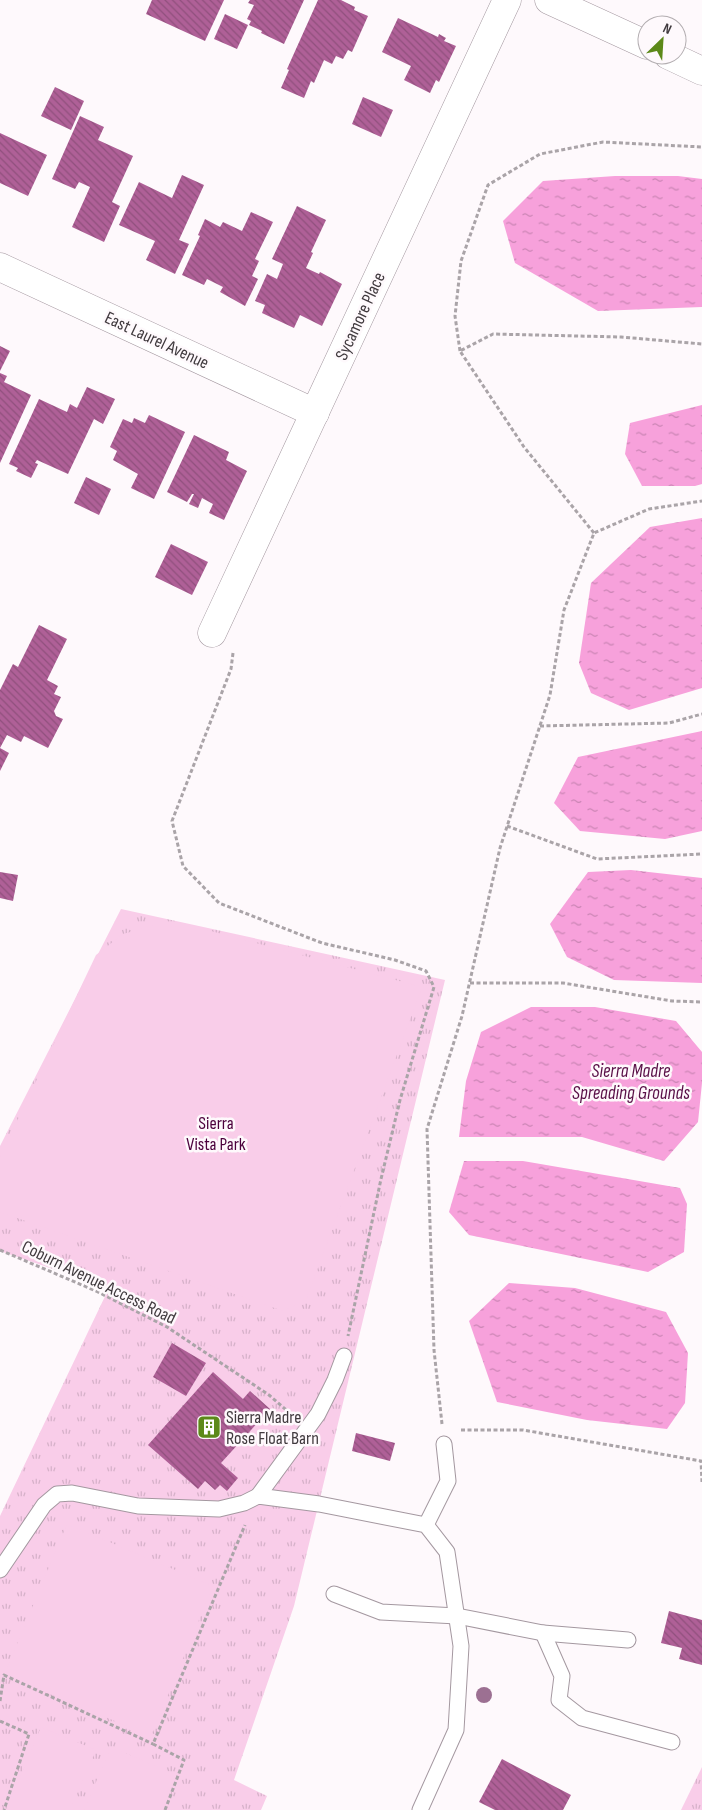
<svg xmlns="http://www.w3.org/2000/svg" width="702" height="1810" font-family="'Sofia Sans Condensed',sans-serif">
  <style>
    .park { fill: url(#park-tufts) }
    .pitch { fill: #f9cde9 }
    .water { fill: url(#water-ripples) }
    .building { fill: url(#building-back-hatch) }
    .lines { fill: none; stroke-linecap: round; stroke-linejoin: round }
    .lane-casing { stroke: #a498a0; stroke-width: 17 }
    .street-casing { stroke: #a498a0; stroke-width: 29 }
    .path { stroke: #aaa4a8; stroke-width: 3; stroke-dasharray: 4 2.5; stroke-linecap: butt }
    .lane { stroke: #fff; stroke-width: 15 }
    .street { stroke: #fff; stroke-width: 28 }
    .tree { fill: #9c7092 }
    .labels { text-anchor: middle; stroke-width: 5; stroke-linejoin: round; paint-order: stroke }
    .street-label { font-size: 18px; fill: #403a3e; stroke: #fef9fc }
    .park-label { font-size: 18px; fill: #4c003c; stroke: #fef9fc }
    .poi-label { font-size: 18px; fill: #403a3e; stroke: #fef9fc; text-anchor: start }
    .water-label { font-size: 19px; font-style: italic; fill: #590f47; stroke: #fef9fc }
  </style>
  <defs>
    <pattern id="park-tufts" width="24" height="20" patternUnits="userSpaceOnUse" patternTransform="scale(1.25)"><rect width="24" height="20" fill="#f9cde9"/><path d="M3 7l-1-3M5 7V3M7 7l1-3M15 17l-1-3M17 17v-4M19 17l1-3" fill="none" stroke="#d6b1c9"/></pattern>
    <pattern id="water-ripples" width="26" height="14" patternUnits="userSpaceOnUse" patternTransform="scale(1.25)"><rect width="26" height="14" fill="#f7a1db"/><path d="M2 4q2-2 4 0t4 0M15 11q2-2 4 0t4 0" fill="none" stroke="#c984b3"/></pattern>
    <pattern id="building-back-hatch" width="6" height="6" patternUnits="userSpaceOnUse" patternTransform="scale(1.25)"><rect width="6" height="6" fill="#af6097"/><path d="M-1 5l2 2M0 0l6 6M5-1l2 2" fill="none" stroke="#90507d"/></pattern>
  </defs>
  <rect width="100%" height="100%" fill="#fef9fc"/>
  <g class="park">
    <polygon points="121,909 445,980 294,1606 234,1780 267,1796 261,1810 0,1810 0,1516 109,1288 0,1251 0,1146"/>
    <polygon points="702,1767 702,1810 681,1810"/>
  </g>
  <g class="pitch">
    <polygon points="156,925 207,930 422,987 306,1300 283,1311 0,1212 0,1157 96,955 123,934"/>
    <polygon points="67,1524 213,1586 151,1736 4,1675"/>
    <polygon points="41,1727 96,1750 70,1810 6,1810"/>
    <polygon points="111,1747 177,1775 165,1810 84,1810"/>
  </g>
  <g class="water">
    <polygon points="615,176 678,176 702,179 702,307 598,311 515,263 503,221 543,181"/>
    <polygon points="702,405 702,484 695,486 642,486 625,454 630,423"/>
    <polygon points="702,518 702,688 629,710 591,693 579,663 591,583 650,527"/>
    <polygon points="702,731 702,831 665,839 580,831 554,803 578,757"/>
    <polygon points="631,870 702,878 702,983 614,980 567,957 550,924 588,872"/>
    <polygon points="531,1007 595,1007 676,1021 702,1052 702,1083 698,1122 664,1161 582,1137 459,1137 466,1081 481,1032"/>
    <polygon points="464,1161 523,1161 680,1188 687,1204 684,1252 648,1272 469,1235 449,1212"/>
    <polygon points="509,1283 575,1288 666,1312 688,1353 685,1403 667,1429 587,1420 497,1402 469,1321"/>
  </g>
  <g class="building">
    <polygon points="152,0 224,0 205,41 146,14"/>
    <polygon points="250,0 304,0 284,44 261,33 262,31 249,25 251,21 247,19 254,5 248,3"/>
    <polygon points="318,0 341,0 355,7 354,10 368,16 352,52 348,50 343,59 336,56 332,64 324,60 314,83 311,81 304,98 281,88 289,70 287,69"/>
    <polygon points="225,14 248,25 237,49 214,39"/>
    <polygon points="398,18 438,37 439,34 446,38 444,41 456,46 439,82 436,80 430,93 404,80 411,66 382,52"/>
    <polygon points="55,87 84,101 71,130 41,116"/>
    <polygon points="363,97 393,110 381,137 352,124"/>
    <polygon points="80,116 104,127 98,140 133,156 112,202 120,206 104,242 72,227 90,187 79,182 75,189 52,179"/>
    <polygon points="0,133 47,155 28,196 0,183"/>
    <polygon points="182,175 204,185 179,240 189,244 175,274 146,260 155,241 119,225 139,182 172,198"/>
    <polygon points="297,206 326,220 311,252 313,253 306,268 319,274 320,272 342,284 322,326 300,315 294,328 262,313 265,305 255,301 267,274 277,279 283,264 272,259"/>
    <polygon points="251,212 273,222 255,259 259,261 252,276 258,279 245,306 220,292 223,287 207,279 204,285 182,275 200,236 198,235 205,219 220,227 223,222 242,231"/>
    <polygon points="0,346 10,351 0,371"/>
    <polygon points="0,373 7,376 4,382 31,395 0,463"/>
    <polygon points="87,387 115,399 103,424 94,419 68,474 37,460 35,463 38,464 31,478 16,471 18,468 9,464 39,399 67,412 70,404 77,408"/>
    <polygon points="149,415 185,432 154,499 131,488 138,474 113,460 117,451 110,447 123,419 132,423 134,418 145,423"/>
    <polygon points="194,435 229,452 226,460 247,471 224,520 209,513 213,504 202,498 198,508 189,504 194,494 192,494 187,502 167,492"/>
    <polygon points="86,477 111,489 99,515 74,503"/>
    <polygon points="171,544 208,562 192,595 155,577"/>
    <polygon points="39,625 67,639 47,680 58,686 54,694 61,697 54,711 56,716 63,719 48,748 24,736 21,742 7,735 0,748 0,690 13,664 18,667"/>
    <polygon points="0,748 9,753 0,771"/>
    <polygon points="0,872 18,875 13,901 0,898"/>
    <polygon points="172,1343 206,1363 186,1396 153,1377"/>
    <polygon points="213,1372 243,1399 250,1391 270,1409 221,1463 238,1478 227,1491 220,1485 215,1490 205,1481 198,1489 148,1445"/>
    <polygon points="356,1433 395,1443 390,1461 352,1451"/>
    <polygon points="669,1611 702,1620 702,1665 679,1659 682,1648 661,1643"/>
    <polygon points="502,1759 571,1795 563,1810 495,1810 479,1802"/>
  </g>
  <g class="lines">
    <g class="lane-casing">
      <g id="lane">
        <polyline points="258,1496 318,1414 335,1380 344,1356"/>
        <polyline points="426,1525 448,1481 444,1444"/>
        <polyline points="0,1570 44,1505 57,1494 72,1493 138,1506 219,1509 244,1503 258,1496 319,1504 426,1525 447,1552 461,1646 456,1730 420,1810"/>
        <polyline points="334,1594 381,1612 457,1616 543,1633 628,1640"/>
        <polyline points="543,1633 562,1676 559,1700 582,1718 672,1742"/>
      </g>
    </g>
    <g class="street-casing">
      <g id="street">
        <polyline points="549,0 647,45"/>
        <polyline points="668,55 702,71"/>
        <polyline points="0,267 315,413"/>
        <polyline points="212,633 507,0"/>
      </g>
    </g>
    <g class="path">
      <polyline points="460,351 455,316 461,261 488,185 540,154 603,142 702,147"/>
      <polyline points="594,533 524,447 460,351 493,334 621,337 702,344"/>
      <polyline points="233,653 231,669 172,821 183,866 219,903 322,943 395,960 426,971 434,987 400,1100 381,1179 348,1336"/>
      <polyline points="540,726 669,723 702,714"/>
      <polyline points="507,826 597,859 702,854"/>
      <polyline points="470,983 563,983 672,1001 702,1002"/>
      <polyline points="0,1250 96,1291 167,1327 269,1395 292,1415"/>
      <polyline points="442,1424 434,1350 427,1129 462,1016 500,848 550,695 564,610 594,533 649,509 702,501"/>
      <polyline points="461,1430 523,1430 701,1461 702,1482"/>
      <polyline points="0,1701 4,1675 153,1744"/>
      <polyline points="0,1721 29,1734 4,1810"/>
      <polyline points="165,1810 184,1760 153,1744 245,1525"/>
    </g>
    <use href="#lane" class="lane"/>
    <use href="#street" class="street"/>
  </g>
  <circle class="tree" cx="484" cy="1695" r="8"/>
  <defs>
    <g id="building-square" transform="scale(1.25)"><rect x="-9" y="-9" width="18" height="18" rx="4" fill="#5c8919" stroke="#fef9fc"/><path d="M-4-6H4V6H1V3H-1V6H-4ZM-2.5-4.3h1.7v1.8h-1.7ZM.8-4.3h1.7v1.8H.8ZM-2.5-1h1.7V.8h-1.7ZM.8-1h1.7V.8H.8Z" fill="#fff"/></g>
  </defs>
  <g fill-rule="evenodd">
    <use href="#building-square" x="209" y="1427"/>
  </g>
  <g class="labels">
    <g class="street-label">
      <text transform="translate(360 316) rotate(-65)" y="6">Sycamore Place</text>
      <text transform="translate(157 340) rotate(25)" y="6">East Laurel Avenue</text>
      <text transform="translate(99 1282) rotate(26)" y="6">Coburn Avenue Access Road</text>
    </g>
    <g class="park-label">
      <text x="216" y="1129">Sierra<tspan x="216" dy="21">Vista Park</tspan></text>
    </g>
    <g class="poi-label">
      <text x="226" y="1423">Sierra Madre<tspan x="226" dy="21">Rose Float Barn</tspan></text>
    </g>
    <g class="water-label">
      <text x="631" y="1077">Sierra Madre<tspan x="631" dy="22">Spreading Grounds</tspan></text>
    </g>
  </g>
  <g transform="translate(662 40) rotate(25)"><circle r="24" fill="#fef9fc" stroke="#b2adb0"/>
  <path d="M0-4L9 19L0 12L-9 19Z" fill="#5c8919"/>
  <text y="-8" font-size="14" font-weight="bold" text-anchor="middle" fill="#403a3e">N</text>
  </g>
</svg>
